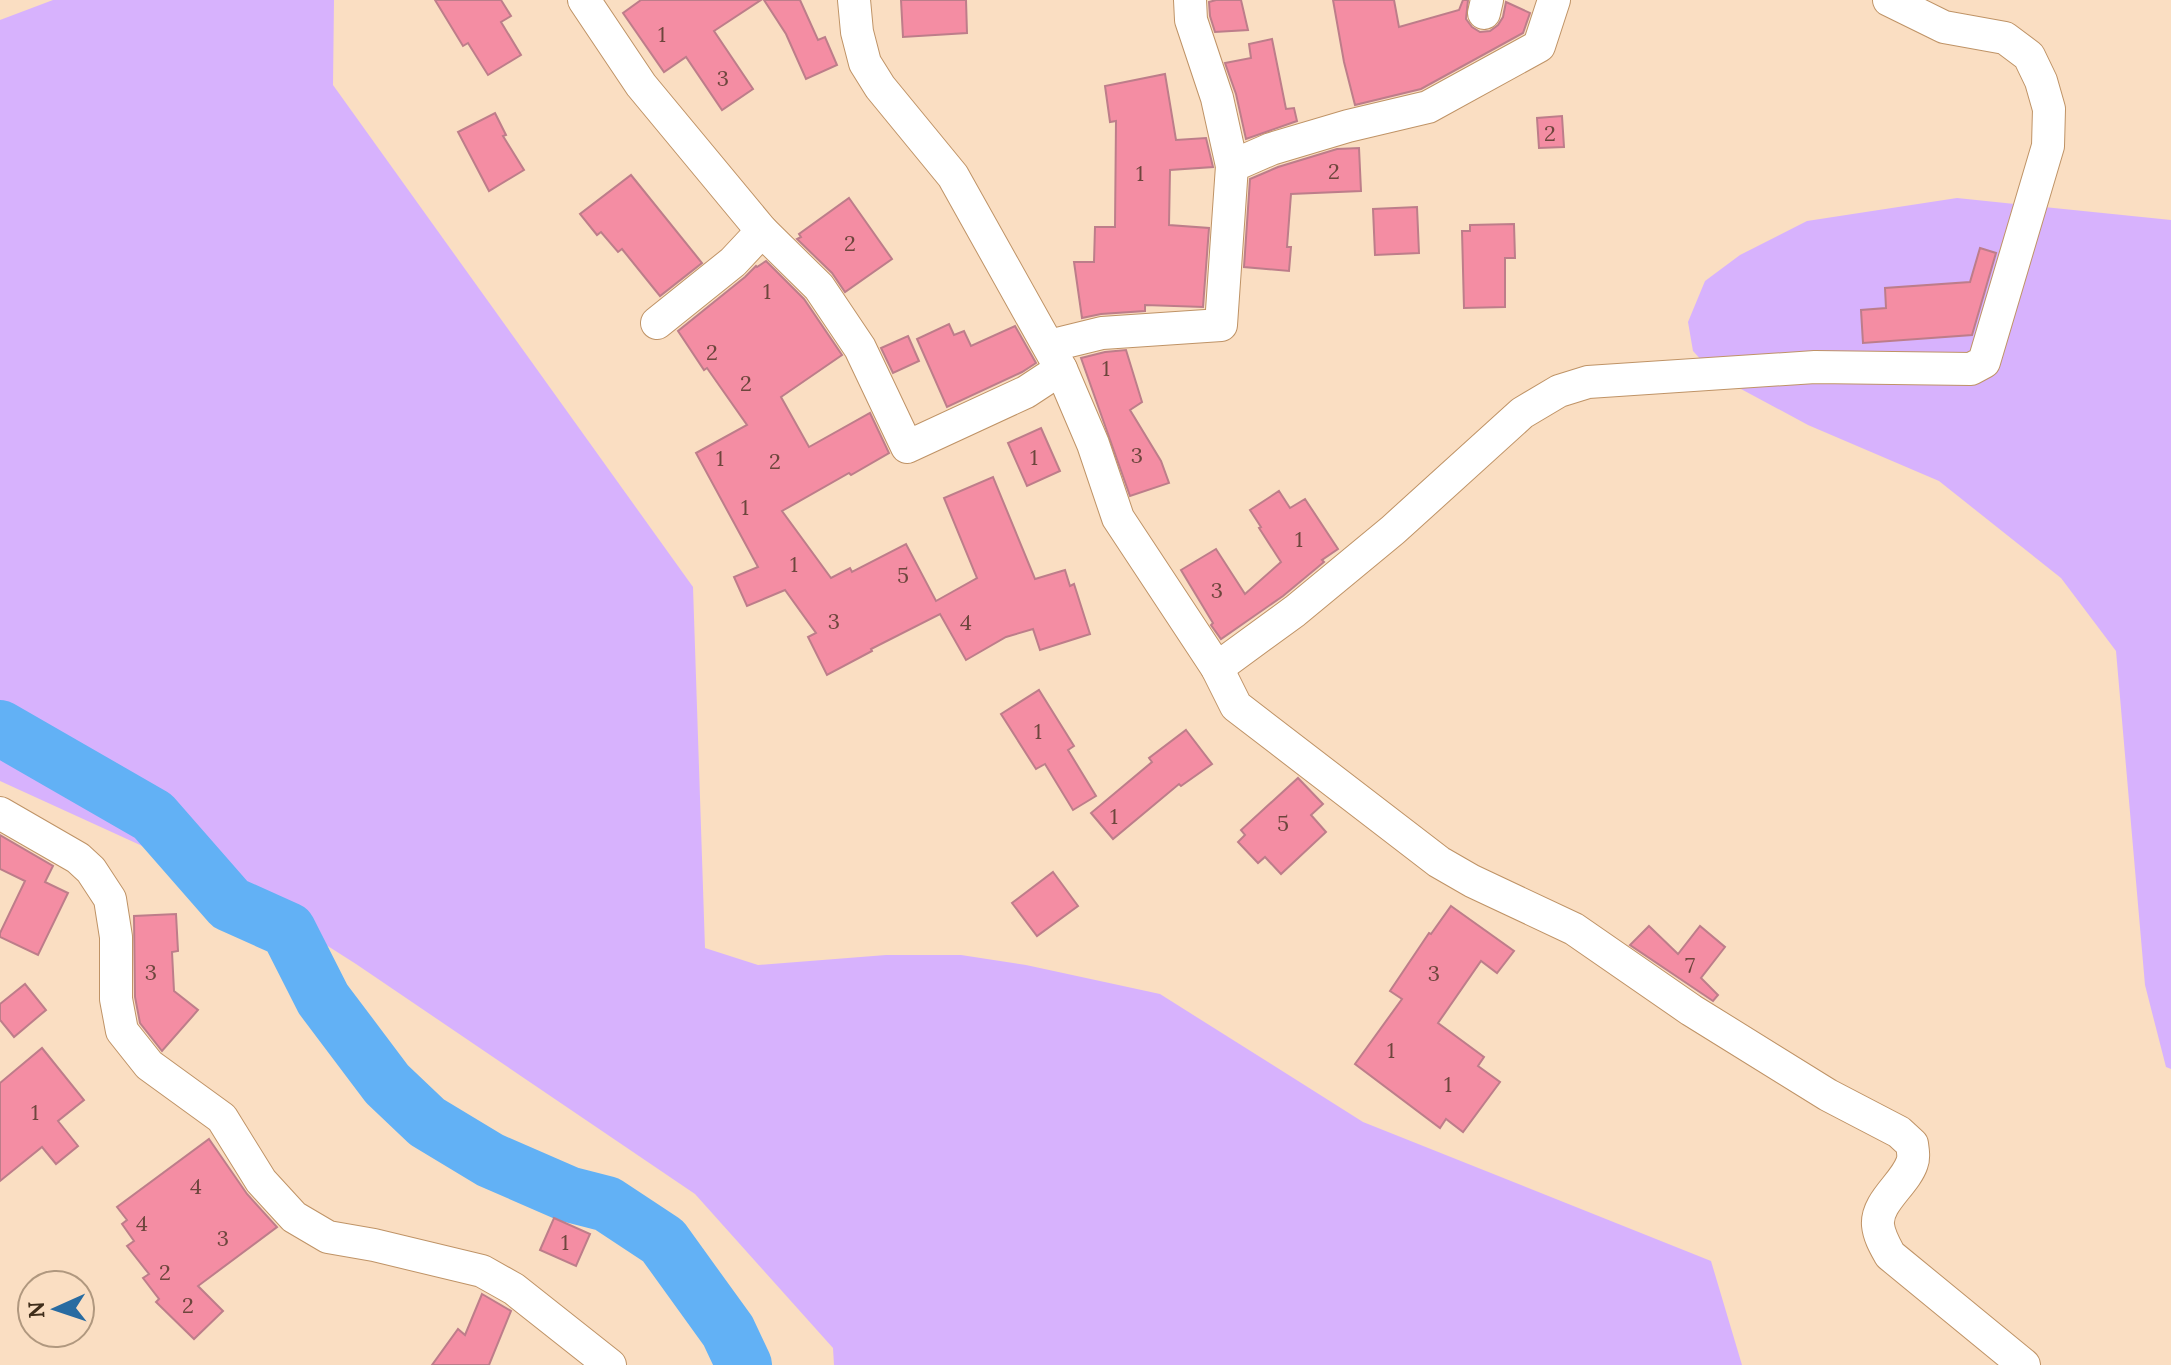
<svg xmlns="http://www.w3.org/2000/svg" width="2171" height="1365" font-family="Lora,serif">
  <style>
    .green { fill: #d7b2fd }
    .lines { fill: none; stroke-linecap: round; stroke-linejoin: round }
    .river { stroke: #62b1f5; stroke-width: 56 }
    .building { fill: #f48da3; stroke: #bd7d8a; stroke-width: 2 }
    .street-casing { stroke: #bf9366; stroke-width: 34 }
    .street { stroke: #fff; stroke-width: 32 }
    .labels { text-anchor: middle; stroke-width: 6; stroke-linejoin: round; paint-order: stroke }
    .number-label { font-size: 22px; fill: #6d463d }
  </style>
  <rect width="100%" height="100%" fill="#fadec2"/>
  <g class="green">
    <polygon points="53,0 334,0 333,85 693,587 705,948 758,965 886,955 961,955 1026,965 1160,994 1363,1122 1711,1261 1742,1365 834,1365 833,1348 695,1194 356,964 243,892 0,781 0,20"/>
    <polygon points="1957,198 2171,220 2171,1069 2166,1067 2145,985 2116,651 2061,578 1939,481 1808,425 1715,375 1693,351 1688,322 1705,281 1740,255 1807,221"/>
  </g>
  <g class="lines">
    <polyline class="river" points="0,728 153,816 230,904 288,930 323,999 387,1084 427,1122 490,1160 568,1194 607,1204 663,1241 728,1331 744,1365"/>
  </g>
  <g class="building">
    <polygon points="435,0 501,0 511,16 501,22 521,55 488,75 468,43 463,46"/>
    <polygon points="641,0 761,0 714,31 753,89 722,110 686,57 664,72 623,13"/>
    <polygon points="764,0 800,0 818,40 825,37 837,65 806,79 786,34"/>
    <polygon points="901,0 966,0 967,33 903,37"/>
    <polygon points="1216,0 1241,0 1248,30 1215,32 1210,16 1209,2"/>
    <polygon points="1333,0 1394,0 1399,27 1459,10 1463,0 1468,0 1466,19 1472,27 1480,32 1490,31 1498,25 1503,17 1506,2 1530,13 1523,33 1421,89 1355,105 1344,62"/>
    <polygon points="1272,39 1286,109 1294,108 1297,121 1246,139 1236,94 1225,63 1251,58 1249,44"/>
    <polygon points="1165,74 1176,140 1206,138 1213,167 1170,170 1169,225 1209,228 1203,307 1145,305 1145,311 1101,314 1082,318 1074,262 1094,262 1095,227 1115,227 1116,121 1110,122 1105,86"/>
    <polygon points="495,113 506,135 503,136 524,170 489,191 458,132"/>
    <polygon points="1562,116 1564,147 1539,148 1537,118"/>
    <polygon points="1359,148 1361,191 1291,194 1287,247 1291,247 1289,271 1244,267 1250,179 1278,167 1337,149"/>
    <polygon points="631,175 702,263 660,296 622,249 618,252 601,232 597,235 580,214"/>
    <polygon points="849,198 892,259 845,292 832,273 797,239 801,237 799,234"/>
    <polygon points="1417,207 1419,253 1375,255 1373,209"/>
    <polygon points="1514,224 1515,258 1505,258 1505,307 1464,308 1462,231 1470,231 1470,225"/>
    <polygon points="1980,248 1996,253 1972,335 1863,343 1861,310 1886,308 1885,288 1970,282"/>
    <polygon points="766,261 804,299 842,355 781,397 809,447 870,413 889,453 851,475 849,473 782,511 831,578 850,568 852,572 906,544 936,601 977,578 944,498 993,477 1035,579 1065,570 1070,586 1074,584 1090,634 1040,650 1033,629 1006,637 966,660 940,614 871,649 872,651 827,675 808,637 816,633 785,590 747,606 734,577 758,567 696,453 747,425 707,368 704,370 678,331 745,277 756,266 757,267"/>
    <polygon points="949,324 954,335 964,331 971,346 1015,326 1036,363 1022,372 947,407 917,339"/>
    <polygon points="908,336 919,361 893,373 881,348"/>
    <polygon points="1126,350 1142,402 1130,410 1161,461 1169,483 1130,496 1081,358 1105,352"/>
    <polygon points="1041,428 1060,471 1027,486 1008,443"/>
    <polygon points="1279,491 1290,508 1305,499 1338,549 1322,560 1324,562 1283,596 1221,639 1211,625 1213,623 1181,570 1216,549 1245,594 1281,562 1259,528 1261,527 1250,510"/>
    <polygon points="1039,690 1074,746 1068,750 1096,796 1073,810 1045,764 1036,769 1001,714"/>
    <polygon points="1186,730 1212,764 1181,786 1179,784 1113,839 1091,813 1152,762 1149,758"/>
    <polygon points="1298,778 1323,804 1311,815 1326,832 1281,874 1265,857 1258,863 1238,842 1245,835 1241,830"/>
    <polygon points="0,835 53,866 45,882 68,893 38,955 0,937 0,933 25,881 0,869"/>
    <polygon points="1053,872 1078,906 1037,936 1012,903"/>
    <polygon points="1451,906 1514,951 1497,973 1481,961 1438,1023 1484,1057 1478,1066 1500,1082 1463,1132 1446,1119 1440,1128 1355,1064 1402,999 1390,991 1429,933 1431,934"/>
    <polygon points="176,914 178,951 172,952 174,991 198,1010 162,1051 140,1023 135,997 134,916"/>
    <polygon points="1649,926 1678,954 1700,926 1725,947 1701,978 1718,995 1713,1001 1630,945"/>
    <polygon points="25,984 46,1010 14,1037 0,1020 0,1004"/>
    <polygon points="42,1048 84,1100 58,1121 78,1146 56,1164 42,1147 0,1181 0,1083"/>
    <polygon points="209,1139 247,1194 277,1227 198,1286 223,1311 194,1339 156,1302 159,1299 143,1278 149,1274 127,1246 134,1241 122,1224 127,1220 117,1207"/>
    <polygon points="554,1218 590,1234 576,1266 540,1250"/>
    <polygon points="482,1294 511,1311 489,1365 432,1365 458,1329 465,1335"/>
  </g>
  <g class="lines">
    <g class="street-casing">
      <g id="street">
        <polyline points="584,0 641,85 762,231 819,287 860,348 907,447 1026,392 1061,369"/>
        <path d="M854,0L857,32L865,63L880,87L953,176L1061,369L1093,444L1118,518L1217,668L1236,706L1439,862L1472,881L1574,929L1691,1010L1828,1095L1899,1132L1912,1144C1913,1151 1914,1158 1912,1163C1905,1184 1876,1202 1878,1225C1879,1236 1885,1246 1890,1255L2024,1365"/>
        <polyline points="1190,0 1191,20 1217,98 1232,166"/>
        <polyline points="1484,13 1487,0"/>
        <polyline points="657,323 733,262 762,231"/>
        <polyline points="1049,346 1102,333 1221,325 1232,166 1271,149 1348,126 1428,107 1539,46 1554,0"/>
        <polyline points="1217,668 1295,611 1393,530 1522,413 1559,391 1588,382 1815,367 1971,369 1984,362 2048,146 2049,109 2041,81 2029,56 2005,38 1944,27 1889,0"/>
        <polyline points="0,813 78,858 91,870 110,899 116,937 116,999 122,1031 149,1065 222,1118 261,1181 294,1217 328,1237 374,1245 482,1271 514,1289 610,1365"/>
      </g>
    </g>
    <use href="#street" class="street"/>
  </g>
  <g class="labels">
    <g class="number-label">
      <text x="662" y="42">1</text>
      <text x="723" y="86">3</text>
      <text x="1550" y="141">2</text>
      <text x="1334" y="179">2</text>
      <text x="1140" y="181">1</text>
      <text x="850" y="251">2</text>
      <text x="767" y="299">1</text>
      <text x="712" y="360">2</text>
      <text x="1106" y="376">1</text>
      <text x="746" y="391">2</text>
      <text x="1137" y="463">3</text>
      <text x="1034" y="465">1</text>
      <text x="720" y="466">1</text>
      <text x="775" y="469">2</text>
      <text x="745" y="515">1</text>
      <text x="1299" y="547">1</text>
      <text x="794" y="572">1</text>
      <text x="903" y="583">5</text>
      <text x="1217" y="598">3</text>
      <text x="834" y="629">3</text>
      <text x="966" y="630">4</text>
      <text x="1038" y="739">1</text>
      <text x="1114" y="824">1</text>
      <text x="1283" y="831">5</text>
      <text x="1690" y="973">7</text>
      <text x="151" y="980">3</text>
      <text x="1434" y="981">3</text>
      <text x="1391" y="1058">1</text>
      <text x="1448" y="1092">1</text>
      <text x="35" y="1120">1</text>
      <text x="196" y="1194">4</text>
      <text x="142" y="1231">4</text>
      <text x="223" y="1246">3</text>
      <text x="565" y="1250">1</text>
      <text x="165" y="1280">2</text>
      <text x="188" y="1313">2</text>
    </g>
  </g>
  <g transform="translate(56 1309) rotate(267)"><circle r="38" fill="#fadec2" stroke="#b0987f" stroke-width="2"/>
  <path d="M0-6L14 30L0 20L-14 30Z" fill="#286ba1"/>
  <text y="-12" font-size="22" font-weight="bold" text-anchor="middle" fill="#402e1b">N</text>
  </g>
</svg>
